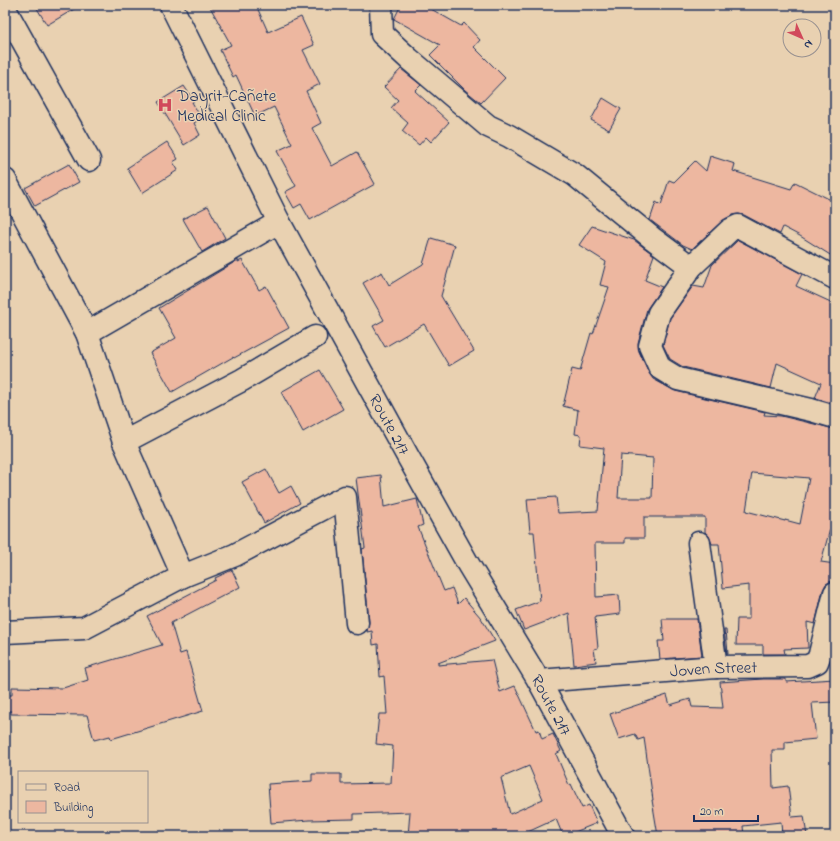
<svg xmlns="http://www.w3.org/2000/svg" width="840" height="841" font-family="'Indie Flower',sans-serif">
  <style>
    .built { fill: #e2c3a9 }
    .building { fill: #edb7a0; stroke: #1b2f5e; fill-rule: evenodd }
    .lines { fill: none; stroke-linecap: round; stroke-linejoin: round }
    .minor-casing { stroke: #1b2f5e; stroke-width: 25 }
    .major-casing { stroke: #1b2f5e; stroke-width: 25 }
    .minor { stroke: #e9d1b1; stroke-width: 22 }
    .major { stroke: #e9d1b1; stroke-width: 22 }
    .labels { text-anchor: middle; stroke-width: 3; stroke-linejoin: round; paint-order: stroke }
    .poi-label { font-size: 17px; fill: #1b2f5e; stroke: #e9d1b1; text-anchor: start }
    .street-label { font-size: 17px; fill: #1b2f5e; stroke: #e9d1b1 }
  </style>
  <rect width="100%" height="100%" fill="#e9d1b1"/>
  <filter id="ink" filterUnits="userSpaceOnUse"><feTurbulence type="fractalNoise" baseFrequency=".025" numOctaves="2"/><feDisplacementMap in="SourceGraphic" scale="8" xChannelSelector="R" yChannelSelector="G"/><feConvolveMatrix kernelMatrix="1 2 1 2 8 2 1 2 1" color-interpolation-filters="sRGB"/></filter>
  <g filter="url(#ink)">
    <polygon class="built" points="835,607 835,666 824,667"/>
    <g class="building">
      <polygon points="35,5 81,5 47,25"/>
      <polygon points="209,5 256,5 268,32 301,17 314,45 303,50 320,84 306,91 321,123 312,128 332,166 357,152 375,184 310,220 301,204 294,208 285,192 296,186 277,151 292,144 274,107 255,116 236,75 233,77 220,50 231,45"/>
      <polygon points="401,5 424,5 461,26 464,23 480,40 474,47 505,78 481,103 465,90 430,55 440,45 394,19"/>
      <polygon points="401,69 421,85 415,91 449,122 431,142 426,137 419,145 402,131 408,123 391,108 398,100 384,87"/>
      <polygon points="184,86 194,101 192,102 201,118 194,123 200,135 184,145 158,102"/>
      <polygon points="603,98 621,109 609,130 591,120"/>
      <polygon points="167,142 178,159 173,162 178,170 142,193 127,168"/>
      <polygon points="710,156 735,164 733,171 791,189 795,182 835,202 835,258 800,236 783,227 780,234 744,215 739,214 732,215 722,221 692,249 683,245 650,220 656,202 661,205 669,180 674,182 695,161 706,171"/>
      <polygon points="69,164 79,182 35,206 25,188"/>
      <polygon points="208,206 225,238 202,252 183,219"/>
      <path d="M592,226L634,240L654,255L645,280L662,287L647,309L638,343L639,351L649,373L653,379L675,391L765,412L764,415L781,416L835,429V529H830L821,562L835,564V581H831L826,584L823,590L815,624L807,622L808,648L784,649L785,654H763V645H736L737,619H749V585L723,588L719,544H712L709,536L705,532V517H644V538H625V543H595L596,597L619,595L620,614L595,617L598,648L594,649L596,662L574,665L569,613L524,630L516,610L540,601L534,532H530L527,499L556,497L558,513L598,511L604,448L580,445L581,435L575,434L578,410L563,406L572,369L580,371L591,333L593,334L609,287L600,285L606,262L579,245ZM621,455L653,458L652,498H618ZM752,473L809,478L800,524L785,520V521L746,511Z"/>
      <polygon points="431,238 455,245 441,296 474,351 449,366 424,324 385,347 373,326 384,320 363,283 382,272 389,285 423,264"/>
      <polygon points="738,240 802,274 796,286 835,304 835,404 815,398 821,383 777,363 771,388 683,367 670,359 663,345 670,318 693,286 704,288 712,265"/>
      <polygon points="238,260 238,262 242,260 259,290 266,286 289,328 234,358 233,357 172,392 150,353 176,338 159,308"/>
      <polygon points="320,370 343,409 303,432 281,392"/>
      <polygon points="266,469 279,493 291,486 300,503 264,523 242,482"/>
      <path d="M381,475L384,507L417,499L423,525L418,527L444,591L452,588L458,604L464,598L481,618L495,641L438,663V665L492,660L500,692L515,686L536,731L539,730L542,739L553,734L561,751L556,754L569,785L571,784L582,808L589,805L597,823L565,836H563L556,819L519,836H408L410,812L354,814V819L309,820L271,823L268,784L312,781V774H341V784L391,783L393,746L376,744L379,714H387L384,676L380,677L378,644L373,645L372,631L367,632L369,622L362,549L365,548L356,478ZM529,766L543,799L510,814L501,778Z"/>
      <polygon points="232,570 240,587 171,623 180,654 186,652 203,711 111,739 110,736 94,740 87,715 11,714 11,711 5,711 5,695 12,695 12,687 63,688 88,680 85,668 162,645 147,616 216,580 215,578"/>
      <polygon points="662,619 697,619 702,656 660,659 658,641 664,641"/>
      <polygon points="724,630 726,630 728,654 727,654"/>
      <polygon points="763,679 786,679 786,682 835,679 835,702 812,703 816,739 785,742 785,750 772,750 773,788 788,786 792,817 804,816 807,836 782,836 781,822 743,826 744,836 658,836 652,800 653,800 644,738 638,740 635,734 619,739 610,714 667,695 670,705 690,699 692,707 723,708 720,682"/>
    </g>
    <g class="lines">
      <g class="minor-casing">
        <g id="minor">
          <polyline points="381,5 382,34 409,59 488,126 509,136 575,175 652,238 691,267"/>
          <polyline points="5,9 89,160"/>
          <polyline points="5,180 87,333 124,442 183,576 235,555 345,497 357,623"/>
          <polyline points="835,278 738,226 730,230 691,267 659,313 650,346 660,368 678,379 811,410 835,417"/>
          <polyline points="87,333 279,222"/>
          <polyline points="124,442 242,380 315,337"/>
          <polyline points="699,543 716,667"/>
          <polyline points="5,632 84,628 183,576"/>
          <path id="s1" d="M539,681L716,667L808,666L817,662L820,654L835,593"/>
        </g>
      </g>
      <g class="major-casing">
        <g id="major">
          <path id="s2" d="M171,5L279,222L407,455L468,564L539,681L623,836"/>
        </g>
      </g>
      <use href="#minor" class="minor"/>
      <use href="#major" class="major"/>
    </g>
  </g>
  <defs>
    <g id="hospital-bare" transform="scale(1.2)"><path d="M-5-5h3v3.5h4V-5h3V5h-3V1.5h-4V5h-3Z" fill="#d1495b" stroke="#e9d1b1" stroke-width="2.5" paint-order="stroke"/></g>
  </defs>
  <g fill-rule="evenodd">
    <use href="#hospital-bare" x="165" y="105"/>
  </g>
  <g class="labels">
    <g class="poi-label">
      <text x="177" y="101">Dayrit-Cañete<tspan x="177" dy="20">Medical Clinic</tspan></text>
    </g>
    <g class="street-label">
      <text dy="6" stroke="none"><textPath href="#s2" startOffset="473">Route 217</textPath></text>
      <text dy="6" stroke="none"><textPath href="#s1" startOffset="175">Joven Street</textPath></text>
      <text dy="6" stroke="none"><textPath href="#s2" startOffset="797">Route 217</textPath></text>
    </g>
  </g>
  <rect width="840" height="841" fill="none" stroke="#e9d1b1" stroke-width="20"/>
  <rect x="10" y="10" width="820" height="821" fill="none" stroke="#1b2f5e" stroke-width="1.5" filter="url(#ink)"/>
  <rect x="18" y="771" width="130" height="52" fill="#e9d1b1" stroke="#979090"/>
  <rect x="26" y="784" width="20" height="6" fill="#e9d1b1" stroke="#979090"/>
  <text x="54" y="791" font-size="12" fill="#1b2f5e">Road</text>
  <rect x="26" y="801" width="20" height="12" fill="#edb7a0" stroke="#979090"/>
  <text x="54" y="811" font-size="12" fill="#1b2f5e">Building</text>
  <g transform="translate(802 38) rotate(135)"><circle r="19" fill="#e9d1b1" stroke="#979090"/>
  <path d="M0-3L7 15L0 10L-7 15Z" fill="#d1495b"/>
  <text y="-6" font-size="11" font-weight="bold" text-anchor="middle" fill="#1b2f5e">N</text>
  </g>
  <path d="M694 815v6h64v-6" fill="none" stroke="#1b2f5e" stroke-width="2"/>
  <text x="700" y="815" font-size="12" fill="#1b2f5e" stroke="#e9d1b1" stroke-width="3" paint-order="stroke">20 m</text>
</svg>
